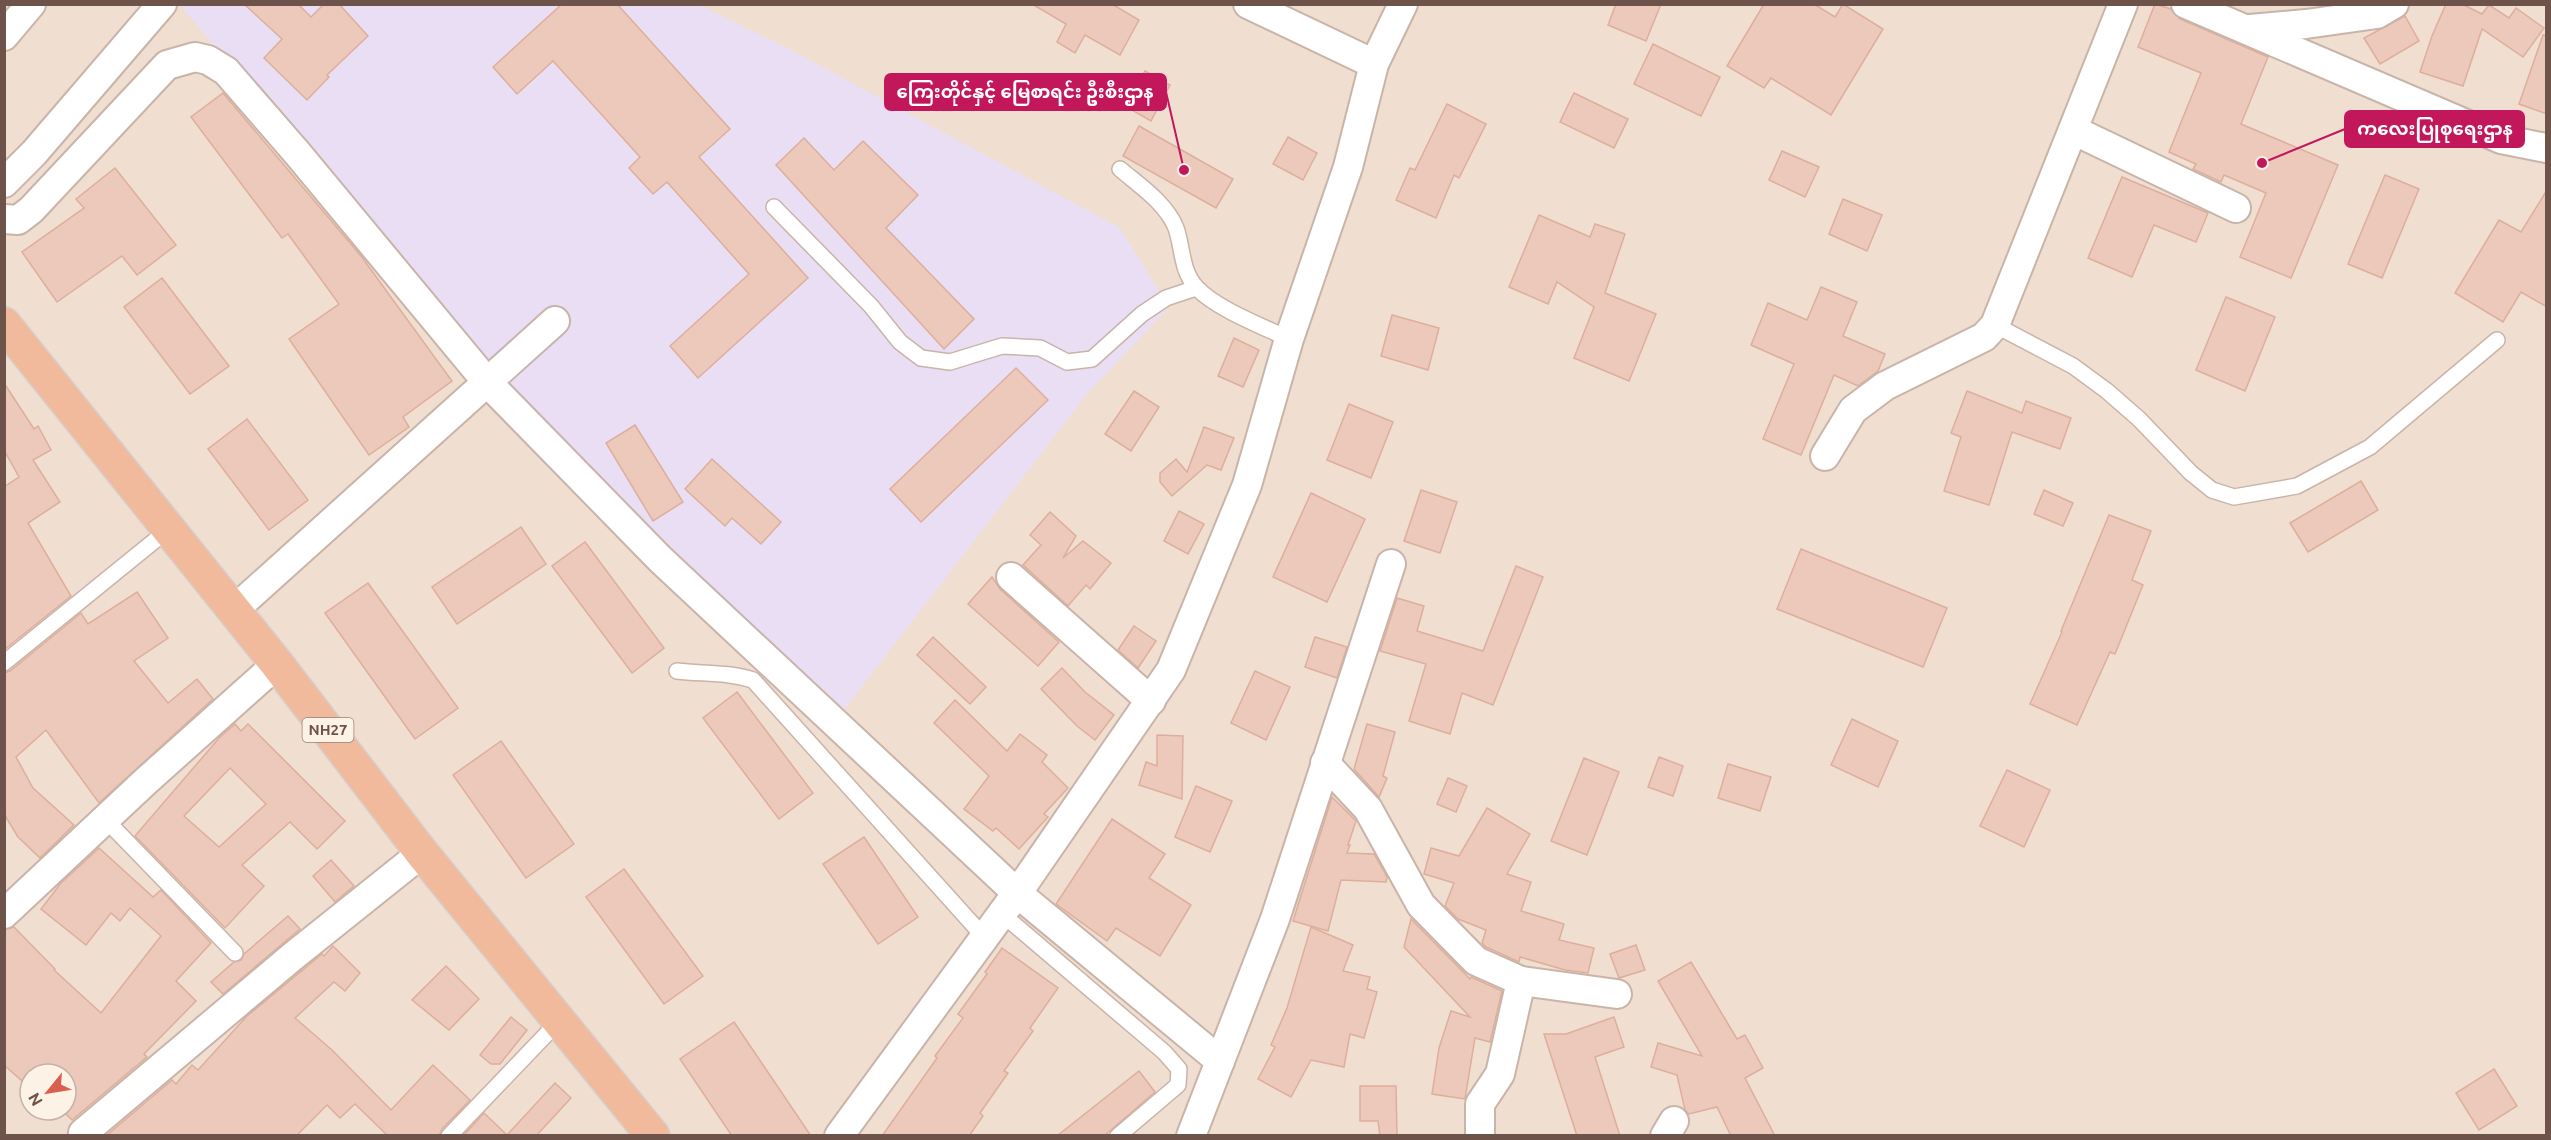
<svg xmlns="http://www.w3.org/2000/svg" width="2551" height="1140" font-family="Ubuntu,'Noto Sans Myanmar',sans-serif">
  <style>
    .residential { fill: #f0ded0; fill-rule: evenodd }
    .education { fill: #eadef5 }
    .building { fill: #ecc9bb; stroke: #deae9c; stroke-width: 1.5; fill-rule: evenodd }
    .lines { fill: none; stroke-linecap: round; stroke-linejoin: round }
    .service-casing { stroke: #c9b4a9; stroke-width: 18 }
    .minor-casing { stroke: #c9b4a9; stroke-width: 32 }
    .trunk-casing { stroke: #d6cfcc; stroke-width: 36 }
    .service { stroke: #fff; stroke-width: 15 }
    .minor { stroke: #fff; stroke-width: 28 }
    .trunk { stroke: #f1ba9d; stroke-width: 33 }
    .labels { text-anchor: middle; stroke-width: 4.5; stroke-linejoin: round; paint-order: stroke }
    .shield { fill: #fdf2e6; stroke: #998379; stroke-width: 1.5 }
    .shield-label { font-size: 15px; font-weight: bold; fill: #6e534a }
    .leader { fill: none; stroke: #c2185b; stroke-width: 2 }
    .callout-dot { fill: #c2185b; stroke: #fdf2e6; stroke-width: 2 }
    .callout { fill: #c2185b; stroke: #c2185b; stroke-width: 2 }
    .callout-label { font-size: 18px; text-anchor: middle; font-weight: bold; fill: #fff }
  </style>
  <rect width="100%" height="100%" fill="#faede0"/>
  <path class="residential" d="M5,5H2546V1135L5,1136ZM30,1074H66V1110H30Z"/>
  <polygon class="education" points="180,5 699,5 787,48 1120,228 1169,307 1087,394 840,715 462,339"/>
  <g class="building">
    <polygon points="244,4 298,4 311,17 324,4 339,4 368,36 327,75 329,77 307,100 264,58 282,39"/>
    <polygon points="562,4 617,4 730,129 699,157 808,278 698,378 670,346 749,274 667,182 653,194 629,168 640,157 553,61 517,94 493,67"/>
    <polygon points="1032,4 1112,4 1139,20 1120,55 1085,35 1075,53 1057,42 1066,24"/>
    <polygon points="1616,4 1661,4 1646,41 1608,25"/>
    <polygon points="1764,4 1814,4 1835,17 1843,4 1883,29 1831,115 1771,78 1764,88 1727,66"/>
    <polygon points="2155,4 2171,9 2180,19 2268,57 2241,124 2338,165 2291,278 2240,257 2266,193 2224,175 2221,182 2193,169 2196,164 2169,152 2201,73 2138,47"/>
    <polygon points="2446,4 2462,4 2482,14 2489,5 2509,18 2516,8 2544,28 2523,57 2482,29 2463,86 2420,72 2432,36"/>
    <polygon points="2405,16 2419,41 2380,64 2364,38"/>
    <polygon points="2543,35 2547,36 2547,114 2519,104"/>
    <polygon points="1653,44 1720,77 1701,116 1634,84"/>
    <polygon points="1145,71 1170,85 1151,121 1125,106"/>
    <polygon points="223,93 361,256 452,381 403,417 409,427 369,455 289,339 339,304 288,234 282,238 191,117"/>
    <polygon points="1574,93 1628,119 1614,148 1560,122"/>
    <polygon points="1447,104 1486,124 1459,178 1454,175 1436,218 1396,200 1410,168 1415,170"/>
    <polygon points="1139,126 1233,179 1216,208 1123,156"/>
    <polygon points="1288,137 1317,153 1303,180 1273,164"/>
    <polygon points="804,138 834,170 863,141 918,195 886,228 974,319 944,349 776,165"/>
    <polygon points="1782,151 1819,167 1805,197 1769,180"/>
    <polygon points="115,168 176,245 137,275 122,256 57,302 22,252 84,208 76,199"/>
    <polygon points="2385,175 2419,189 2382,278 2348,264"/>
    <polygon points="2122,177 2208,213 2196,242 2154,225 2132,277 2088,258"/>
    <polygon points="2547,190 2547,307 2521,292 2503,322 2455,293 2499,220 2521,232"/>
    <polygon points="1843,199 1882,215 1867,251 1829,234"/>
    <polygon points="1539,215 1590,237 1595,224 1625,234 1605,293 1656,314 1629,381 1574,358 1594,307 1557,282 1548,304 1509,287"/>
    <polygon points="162,278 229,366 190,394 124,307"/>
    <polygon points="1821,287 1857,302 1843,336 1885,354 1878,371 1858,386 1834,375 1801,455 1763,439 1794,364 1751,345 1768,303 1807,320"/>
    <polygon points="2226,297 2275,317 2245,391 2196,370"/>
    <polygon points="1392,315 1439,328 1428,370 1381,356"/>
    <polygon points="1234,338 1259,350 1243,387 1218,376"/>
    <polygon points="1016,368 1048,400 921,522 890,489"/>
    <polygon points="4,383 34,429 38,426 51,450 33,460 60,502 28,523 71,596 4,650 4,487 19,477 4,450"/>
    <polygon points="1134,391 1159,407 1131,451 1105,434"/>
    <polygon points="1967,391 2022,413 2026,401 2071,418 2060,449 2012,432 1989,505 1944,491 1961,437 1951,433"/>
    <polygon points="1349,404 1393,422 1371,478 1327,460"/>
    <polygon points="247,419 308,500 269,530 208,449"/>
    <polygon points="635,425 683,502 653,521 606,443"/>
    <polygon points="1204,427 1234,438 1221,470 1207,465 1172,496 1160,482 1160,473 1176,459 1187,472"/>
    <polygon points="712,459 781,522 761,544 732,518 725,526 685,489"/>
    <polygon points="2361,481 2378,510 2308,552 2290,523"/>
    <polygon points="1421,490 1457,502 1440,553 1404,541"/>
    <polygon points="2044,490 2073,503 2063,526 2034,514"/>
    <polygon points="1311,493 1365,519 1327,602 1273,577"/>
    <polygon points="1179,511 1204,524 1188,554 1164,541"/>
    <polygon points="1050,512 1076,536 1063,558 1083,541 1111,563 1090,589 1086,585 1068,606 1023,565 1041,545 1030,535"/>
    <polygon points="2109,515 2151,531 2132,580 2143,585 2115,654 2110,652 2077,725 2030,704 2062,632 2061,631"/>
    <polygon points="521,527 546,564 457,624 432,587"/>
    <polygon points="585,542 664,648 632,673 552,566"/>
    <polygon points="1801,549 1947,608 1923,667 1777,609"/>
    <polygon points="1516,566 1543,577 1493,705 1462,693 1450,734 1409,721 1426,664 1380,651 1397,598 1424,606 1417,631 1483,651"/>
    <polygon points="992,577 1000,589 1059,642 1038,666 968,604"/>
    <polygon points="368,583 458,708 415,739 325,613"/>
    <polygon points="137,592 168,638 134,661 168,703 197,679 213,699 99,803 46,730 16,757 33,788 74,825 40,858 18,837 4,814 4,673 10,671 81,613 88,624"/>
    <polygon points="1134,626 1156,641 1138,668 1118,650"/>
    <polygon points="933,637 986,687 970,704 917,655"/>
    <polygon points="1315,637 1347,647 1337,678 1305,667"/>
    <polygon points="1062,668 1085,692 1114,715 1095,740 1077,726 1041,689"/>
    <polygon points="1255,671 1290,687 1266,740 1231,723"/>
    <polygon points="737,692 813,793 779,819 703,718"/>
    <polygon points="955,700 1007,751 1020,734 1047,755 1042,762 1068,788 1044,814 1048,817 1019,849 996,828 993,831 964,809 989,776 934,723"/>
    <polygon points="1852,719 1898,741 1878,787 1831,765"/>
    <path d="M235,724L241,731L248,724L345,821L317,849L290,822L242,865L264,886L225,928L135,836L220,737ZM230,768L266,804L219,847L184,816Z"/>
    <polygon points="1367,724 1395,732 1383,776 1387,778 1379,797 1354,769"/>
    <polygon points="1157,735 1183,736 1182,799 1139,785 1146,762 1157,766"/>
    <polygon points="501,741 574,844 526,878 453,775"/>
    <polygon points="1659,757 1683,766 1673,796 1648,787"/>
    <polygon points="1584,758 1619,772 1587,855 1551,841"/>
    <polygon points="1728,764 1771,777 1760,811 1718,798"/>
    <polygon points="2007,770 2050,790 2024,847 1980,826"/>
    <polygon points="1448,778 1467,786 1456,812 1437,804"/>
    <polygon points="1196,786 1232,801 1210,852 1175,837"/>
    <polygon points="1332,797 1356,821 1348,845 1350,845 1347,853 1374,854 1387,877 1386,882 1341,880 1328,931 1293,921"/>
    <polygon points="1487,808 1530,834 1507,874 1531,882 1521,911 1564,924 1559,940 1594,948 1588,973 1565,970 1520,957 1519,962 1486,947 1482,943 1486,930 1458,919 1445,906 1454,883 1424,874 1431,848 1459,856"/>
    <polygon points="1112,819 1165,854 1149,878 1191,905 1160,956 1116,928 1107,941 1056,904"/>
    <polygon points="864,837 918,917 878,944 823,864"/>
    <polygon points="99,848 153,897 161,890 211,943 176,981 196,1001 144,1054 147,1057 72,1120 62,1110 66,1110 66,1074 30,1074 30,1088 4,1065 4,930 14,927 55,969 54,970 101,1013 161,936 130,908 120,921 111,913 86,945 41,909 61,883"/>
    <polygon points="331,860 354,886 335,902 313,876"/>
    <polygon points="624,869 703,976 664,1004 586,897"/>
    <polygon points="288,916 300,929 223,994 211,982 234,962 241,960 244,954"/>
    <polygon points="1411,919 1470,979 1471,977 1502,991 1490,1042 1475,1038 1465,1099 1432,1094 1439,1048 1451,1011 1470,1017 1404,947"/>
    <polygon points="1311,927 1353,945 1343,971 1370,977 1367,989 1377,992 1364,1038 1350,1034 1344,1067 1311,1060 1291,1097 1258,1079 1275,1047 1271,1045 1287,1008"/>
    <polygon points="1636,945 1645,970 1619,978 1610,954"/>
    <polygon points="333,946 360,973 345,991 334,982 295,1018 332,1050 391,1110 433,1065 470,1100 442,1129 439,1136 388,1136 355,1104 340,1118 327,1105 296,1136 106,1136 172,1080 176,1084 192,1065 198,1070 247,1016 322,954 324,956"/>
    <polygon points="1002,948 1058,988 1030,1028 1033,1031 1004,1071 1008,1073 980,1113 983,1116 969,1136 882,1136 937,1058 935,1056 963,1018 958,1014 987,974 985,972"/>
    <polygon points="1691,962 1737,1039 1745,1035 1763,1068 1745,1078 1775,1136 1731,1136 1717,1107 1689,1114 1685,1110 1677,1075 1651,1067 1658,1043 1702,1056 1658,981"/>
    <polygon points="446,966 479,999 449,1030 412,1000"/>
    <polygon points="511,1017 527,1030 500,1064 491,1064 480,1055"/>
    <polygon points="1614,1017 1624,1047 1595,1057 1620,1136 1577,1136 1544,1034 1566,1034"/>
    <polygon points="734,1022 811,1136 732,1136 680,1059"/>
    <polygon points="2494,1069 2517,1106 2479,1130 2456,1093"/>
    <polygon points="1139,1071 1155,1092 1104,1136 1057,1136"/>
    <polygon points="555,1083 571,1098 536,1136 463,1136 484,1113 507,1135"/>
    <polygon points="1360,1086 1396,1086 1397,1136 1380,1136 1378,1121 1360,1121"/>
  </g>
  <g class="lines">
    <g class="service-casing">
      <g id="service">
        <path d="M1120,169C1140,186 1166,203 1176,228C1183,248 1181,272 1197,288C1215,308 1264,327 1289,339"/>
        <polyline points="774,207 871,306 900,342 921,358 950,362 1002,346 1040,348 1067,362 1092,359 1142,314 1166,298 1196,288"/>
        <polyline points="1995,325 2073,366 2107,391 2139,419 2191,473 2212,490 2234,497 2297,486 2370,447 2497,340"/>
        <polyline points="4,663 169,529"/>
        <path d="M677,671C703,674 728,672 753,680L985,938"/>
        <polyline points="105,819 235,953"/>
        <polyline points="1002,914 1164,1052 1179,1069 1178,1085 1118,1136"/>
        <polyline points="449,1136 559,1021"/>
      </g>
    </g>
    <g class="minor-casing">
      <g id="minor">
        <polyline points="1248,4 1374,64"/>
        <polyline points="2186,4 2501,139 2546,148"/>
        <polyline points="2250,29 2306,24 2377,14 2394,4"/>
        <polyline points="4,36 31,4"/>
        <polyline points="2073,130 2236,208"/>
        <polyline points="4,183 34,153 162,4"/>
        <polyline points="4,219 18,220 31,210 167,65 195,57 208,60 226,71 298,154 487,382 660,559 1017,893 1220,1061"/>
        <polyline points="1825,456 1853,410 1885,386 1984,337 1995,325 2123,4"/>
        <polyline points="1011,577 1151,701"/>
        <polyline points="234,610 555,321"/>
        <polyline points="1325,763 1368,809 1421,905 1476,961 1521,981 1617,994"/>
        <polyline points="4,914 146,781 277,664"/>
        <polyline points="83,1133 292,957 422,853"/>
        <polyline points="839,1136 1025,882 1171,670 1247,485 1289,339 1348,167 1374,64 1403,4"/>
        <polyline points="1191,1136 1275,919 1391,564"/>
        <polyline points="1480,1136 1480,1104 1500,1074 1521,981"/>
        <polyline points="1665,1136 1674,1121"/>
      </g>
    </g>
    <g class="trunk-casing">
      <polyline id="trunk" points="4,324 277,664 422,853 653,1136"/>
    </g>
    <use href="#service" class="service"/>
    <use href="#minor" class="minor"/>
    <use href="#trunk" class="trunk"/>
  </g>
  <g class="labels">
    <rect class="shield" x="302.5" y="718" width="51" height="24" rx="4.5"/>
    <g class="shield-label">
      <text x="328" y="735">NH27</text>
    </g>
  </g>
  <path class="leader" d="M1184 170L1166 92M2262 163L2345 129"/>
  <g class="callout-dot">
    <circle cx="1184" cy="170" r="6"/>
    <circle cx="2262" cy="163" r="6"/>
  </g>
  <g class="callout">
    <rect x="885" y="74" width="281" height="36" rx="6"/>
    <rect x="2345" y="111" width="179" height="36" rx="6"/>
  </g>
  <g class="callout-label">
    <text x="1025" y="98">ကြေးတိုင်နှင့် မြေစာရင်း ဦးစီးဌာန</text>
    <text x="2435" y="135">ကလေးပြုစုရေးဌာန</text>
  </g>
  <rect width="2551" height="1140" fill="none" stroke="#6e534a" stroke-width="12"/>
  <g transform="translate(48 1092) rotate(240)"><circle r="28" fill="#fdf2e6" stroke="#c4b2a8" stroke-width="1.5"/>
  <path d="M0-4.5L10 22L0 15L-10 22Z" fill="#da5f4f"/>
  <text y="-9" font-size="16" font-weight="bold" text-anchor="middle" fill="#6e534a">N</text>
  </g>
</svg>
